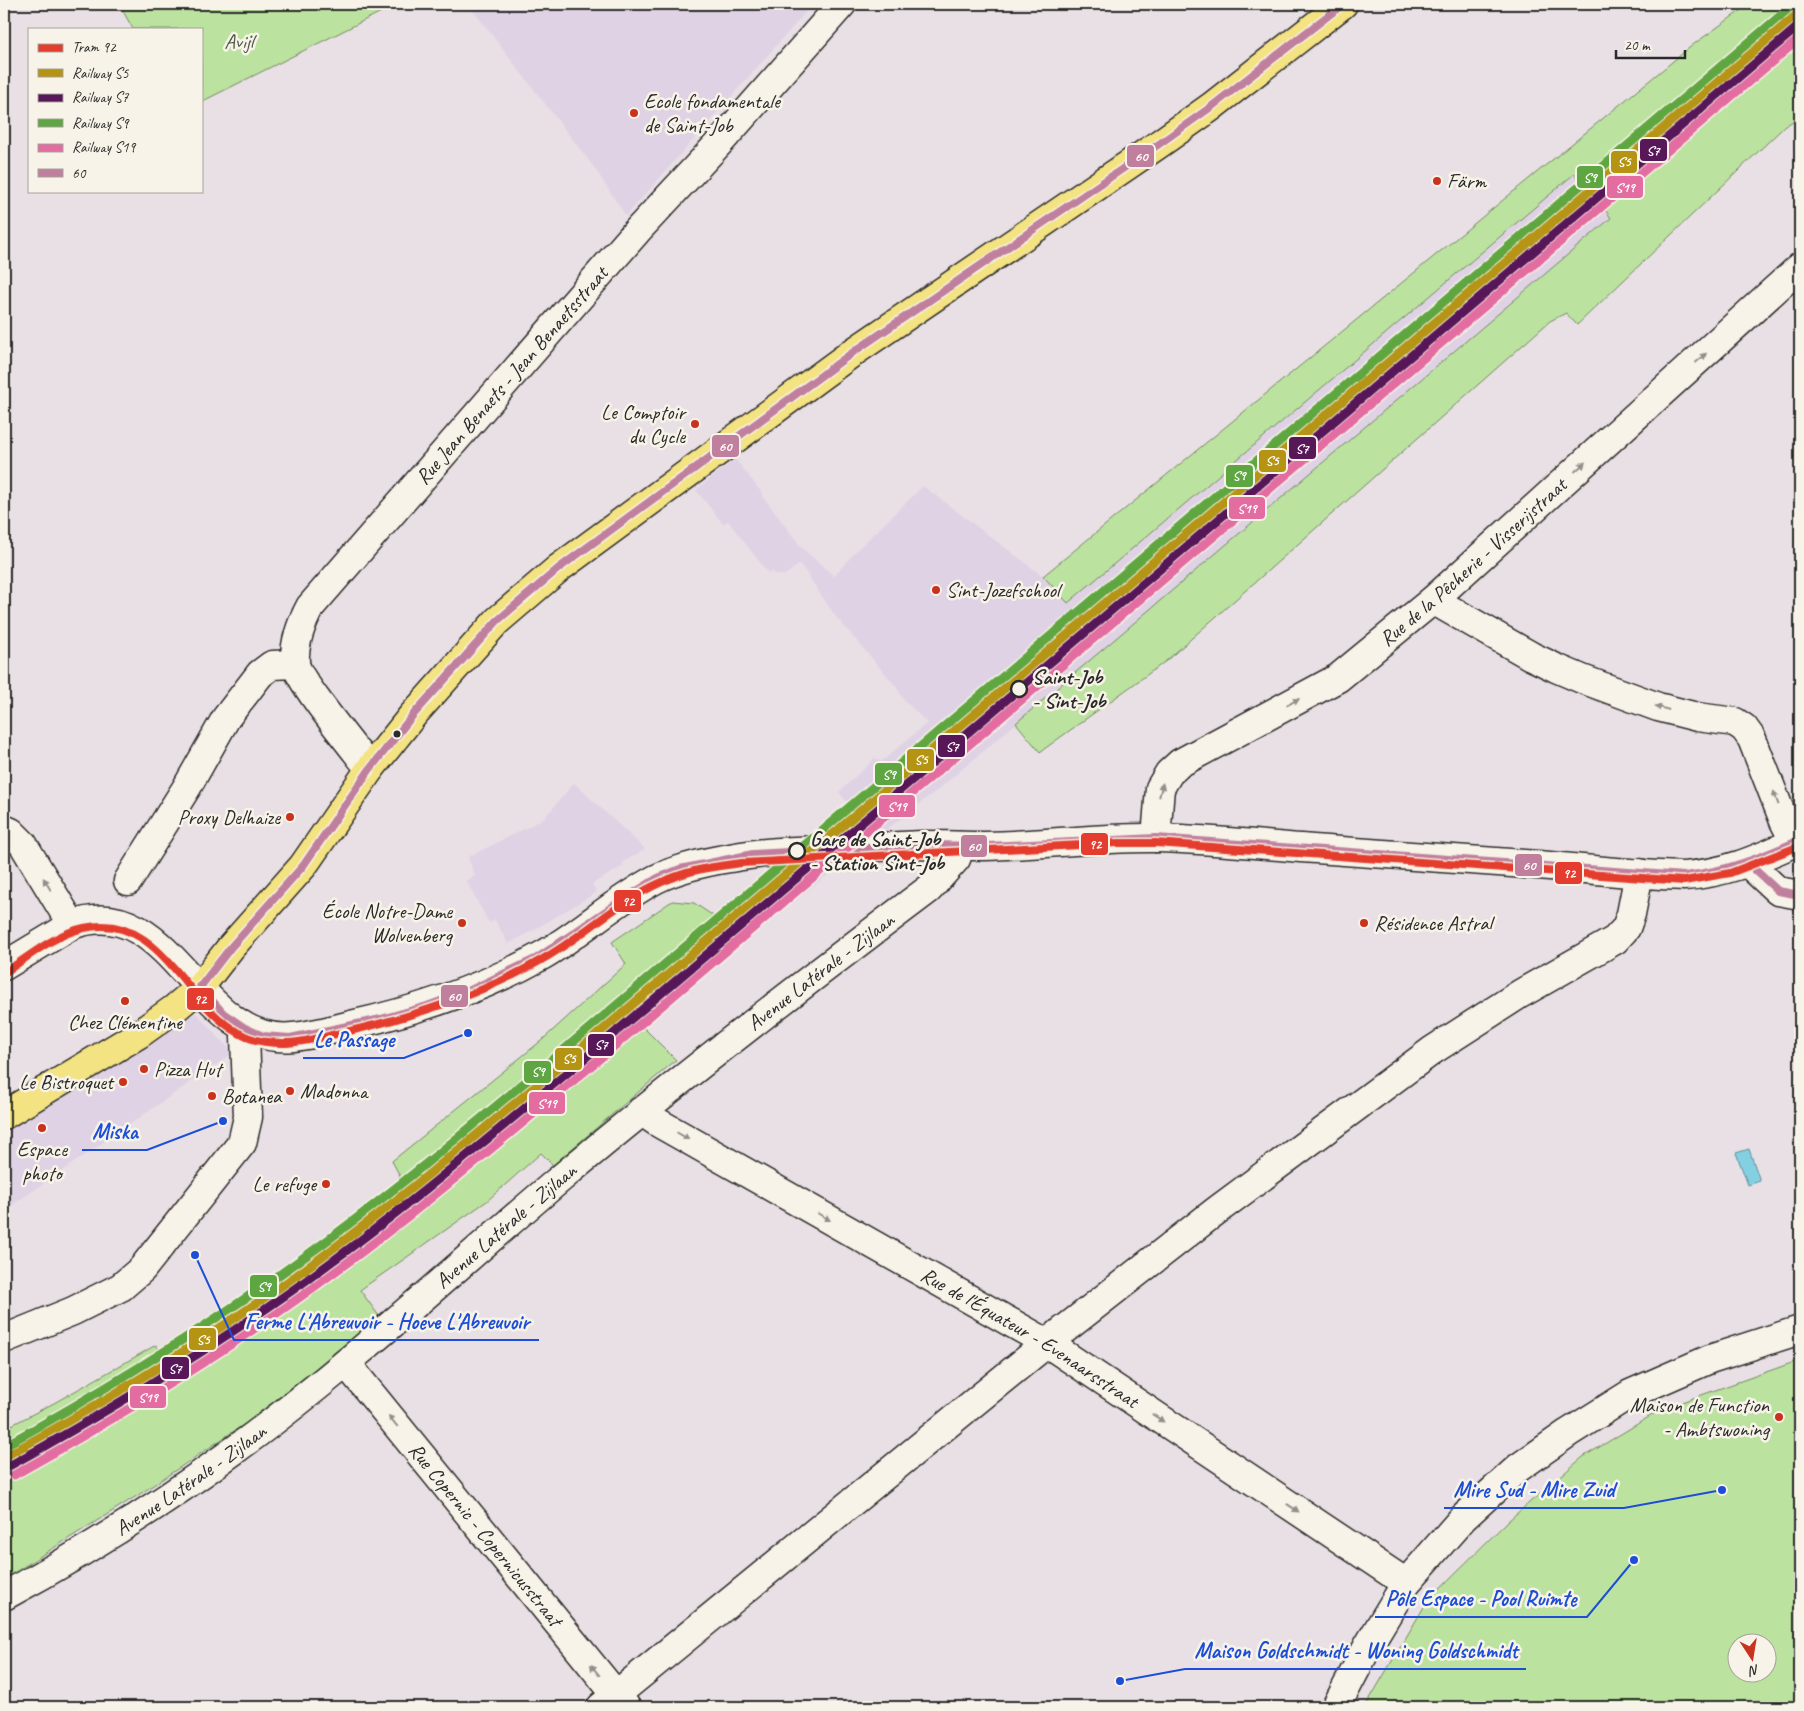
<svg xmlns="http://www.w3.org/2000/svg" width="1804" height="1711" font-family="Caveat,sans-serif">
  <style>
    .built { fill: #dfd2e4 }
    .green { fill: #bbe29e; stroke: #738664; fill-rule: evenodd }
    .water { fill: #83d0e2; stroke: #608e99 }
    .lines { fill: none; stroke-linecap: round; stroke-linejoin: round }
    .minor-casing { stroke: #2b2b2b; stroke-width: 31 }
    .major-casing { stroke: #2b2b2b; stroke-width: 31 }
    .minor { stroke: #f7f3e8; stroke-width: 28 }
    .major { stroke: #f4e382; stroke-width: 28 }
    .bus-1-casing { stroke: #f7f3e8; stroke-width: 11 }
    .bus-1 { stroke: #c0809d; stroke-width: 8 }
    .rail-1-casing { stroke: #f7f3e8; stroke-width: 12 }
    .rail-2-casing { stroke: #f7f3e8; stroke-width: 12 }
    .rail-3-casing { stroke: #f7f3e8; stroke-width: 12 }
    .rail-4-casing { stroke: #f7f3e8; stroke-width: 12 }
    .rail-1 { stroke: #b59413; stroke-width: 9 }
    .rail-2 { stroke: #571759; stroke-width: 9 }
    .rail-3 { stroke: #5ea641; stroke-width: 9 }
    .rail-4 { stroke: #e36ca1; stroke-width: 9 }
    .tram-1-casing { stroke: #f7f3e8; stroke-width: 11 }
    .tram-1 { stroke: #e43c2e; stroke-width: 8 }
    .oneway { fill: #918f8a }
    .poi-dot { fill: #c8321e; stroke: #f7f3e8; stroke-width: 2 }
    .stop-dot { fill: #f7f3e8; stroke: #2b2b2b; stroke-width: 2.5 }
    .bus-dot { fill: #2b2b2b; stroke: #f7f3e8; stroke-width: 2 }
    .labels { text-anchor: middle; stroke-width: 5; stroke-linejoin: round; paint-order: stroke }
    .park-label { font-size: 21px; fill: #4f5948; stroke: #f7f3e8 }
    .poi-label { font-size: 21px; fill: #2b2b2b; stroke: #f7f3e8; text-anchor: start }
    .street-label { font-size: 21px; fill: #2b2b2b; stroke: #f7f3e8 }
    .stop-label { font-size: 21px; font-weight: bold; fill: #2b2b2b; stroke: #f7f3e8; text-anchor: start }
    .leader { fill: none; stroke: #1d4ed8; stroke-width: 2 }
    .callout-dot { fill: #1d4ed8; stroke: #f7f3e8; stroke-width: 2 }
    .callout-label { font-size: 22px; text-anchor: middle; font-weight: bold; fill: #1d4ed8; stroke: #f7f3e8; stroke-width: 5; stroke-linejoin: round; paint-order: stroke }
    .line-badge { stroke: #f7f3e8; stroke-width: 2 }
    .badge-label { font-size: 14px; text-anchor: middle; font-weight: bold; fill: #fff }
  </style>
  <rect width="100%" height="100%" fill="#e9e0e6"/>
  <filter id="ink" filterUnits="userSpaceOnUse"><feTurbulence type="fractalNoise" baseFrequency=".02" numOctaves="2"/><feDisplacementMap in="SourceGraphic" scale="10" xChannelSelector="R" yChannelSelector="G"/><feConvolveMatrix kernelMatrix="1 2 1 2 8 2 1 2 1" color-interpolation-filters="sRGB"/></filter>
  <g filter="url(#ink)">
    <g class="built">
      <polygon points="468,4 813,4 626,216 593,166"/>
      <polygon points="1791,4 1800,4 1800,38 1603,208 1612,218 940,788 739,944 548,1104 466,1171 346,1263 184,1378 95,1432 4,1484 4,1445 115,1384 209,1322 320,1243 402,1180 852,809 839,792 875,758 881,762 927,723 904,700 895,685 836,617 800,564 785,575 776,575 771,571 768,573 728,521 723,524 696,490 735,459 763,494 762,495 802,548 834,576 856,551 923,486 1043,576 1068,603 1574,174 1581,183"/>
      <polygon points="574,783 645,849 622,863 624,866 592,884 597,892 537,928 503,947 508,943 495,920 489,923 466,881 475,876 468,857 530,826 546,816"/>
      <polygon points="196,1013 233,1053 4,1211 4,1130"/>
    </g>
    <g class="green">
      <polygon points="119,4 397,4 201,102 201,29 133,29"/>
      <polygon points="1750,4 1791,4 1581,183 1574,174 1068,603 1043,576 1694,44"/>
      <polygon points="1800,38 1800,117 1785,126 1577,325 1566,313 1550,321 1166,661 1040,752 1016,723 1611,218 1603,207"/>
      <polygon points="672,901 694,903 718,919 402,1180 392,1161 541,1041 626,964 612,942"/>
      <polygon points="642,1026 676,1060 553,1165 541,1153 487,1201 360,1290 382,1320 264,1411 143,1492 4,1579 4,1484 95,1432 184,1378 346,1263 466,1171"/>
      <polygon points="156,1345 161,1353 115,1384 4,1445 4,1429 54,1403"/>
      <path d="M1800,1360V1707H1365L1428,1600L1509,1520L1583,1457L1662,1409ZM1736,1644H1766V1674H1736Z"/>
    </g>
    <polygon class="water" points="1749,1149 1760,1181 1748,1185 1736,1153"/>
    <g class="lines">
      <g class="minor-casing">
        <g id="minor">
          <polyline points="1433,600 1531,656 1556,668 1582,679 1658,707 1697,717 1735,722 1744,728 1752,739 1784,821 1795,843"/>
          <path id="s1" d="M370,769C357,752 296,678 295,662C294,642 301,624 310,607L637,231L721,141L842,4"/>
          <polyline points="4,829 11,832 23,844 72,925"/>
          <path id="s2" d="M1156,838L1160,788L1169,773L1180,763L1338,678L1433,600L1800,267"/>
          <polyline points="1750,862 1752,867 1778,891 1800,895"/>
          <polyline points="128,881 187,787 226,718 260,674 272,665 295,664"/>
          <path d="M4,966L72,925C172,888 197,1047 293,1037C313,1035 332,1030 351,1025C418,1010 483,989 543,955C582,932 616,900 656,879C679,868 705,862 730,858C760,852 792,851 823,850C857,848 891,846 926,845C945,845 965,846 985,846C1042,845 1099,837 1156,838C1204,839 1252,844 1301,848C1380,854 1459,859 1539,865C1587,869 1636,875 1684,876C1729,873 1759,858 1800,840"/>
          <path id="s3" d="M641,1111L657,1122L1047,1343L1406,1583"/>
          <polyline points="4,1339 73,1311 121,1287 142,1269 242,1143 248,1117 245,1036 249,1030"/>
          <path id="s4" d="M346,1363L626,1707"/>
          <path id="s5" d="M4,1596C84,1553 163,1503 236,1449C350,1366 453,1269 560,1179C680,1078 804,983 929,889L956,859L961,846"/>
          <polyline points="601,1707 1047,1343 1216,1211 1433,1050 1520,994 1615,940 1626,928 1631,914 1639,873"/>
          <polyline points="1336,1707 1368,1646 1406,1583 1463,1518 1518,1468 1568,1433 1630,1394 1710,1359 1800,1330"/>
        </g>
      </g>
      <g class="major-casing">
        <polyline id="major" points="4,1115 139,1034 174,1009 200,987 231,947 303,866 370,769 413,715 497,621 559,568 852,353 1159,144 1211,107 1343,4"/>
      </g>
      <use href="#minor" class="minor"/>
      <use href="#major" class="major"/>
      <g class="bus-1-casing">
        <g id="bus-1">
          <polyline points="1750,862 1752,867 1778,891 1800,895"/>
          <path d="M200,987L223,1013L245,1028L263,1036L290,1038L381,1019L427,1006L468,991L537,958L616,904L658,878L680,869L753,854L924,845L987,846L1156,838L1684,876C1726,872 1762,857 1800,840"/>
          <polyline points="200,987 231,947 303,866 370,769 413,715 497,621 559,568 852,353 1159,144 1211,107 1343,4"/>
        </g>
      </g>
      <use href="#bus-1" class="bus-1"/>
      <g class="rail-1-casing">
        <path id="rail-1" d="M4,1457C116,1396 225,1329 327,1253C411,1191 491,1123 572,1056L1800,12"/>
      </g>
      <g class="rail-2-casing">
        <path id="rail-2" d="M9,1466C121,1404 231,1337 334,1260C418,1198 498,1130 578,1064L1800,25"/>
      </g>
      <g class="rail-3-casing">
        <path id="rail-3" d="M4,1446C113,1386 220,1319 321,1245C405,1183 485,1115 566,1048L1794,4"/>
      </g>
      <g class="rail-4-casing">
        <path id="rail-4" d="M14,1475C126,1413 237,1345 340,1268C424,1206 504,1138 585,1071L1800,38"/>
      </g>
      <use href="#rail-1" class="rail-1"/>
      <use href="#rail-2" class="rail-2"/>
      <use href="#rail-3" class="rail-3"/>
      <use href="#rail-4" class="rail-4"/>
      <g class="tram-1-casing">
        <path id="tram-1" d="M4,973C28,957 55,934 84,928C161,911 184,1004 239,1033C252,1041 268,1043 283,1043C302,1043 322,1037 341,1033C413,1017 485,994 548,956C590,931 625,895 672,878C694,869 718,866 741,863L1118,843H1156L1684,881L1730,873L1800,846"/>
      </g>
      <use href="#tram-1" class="tram-1"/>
    </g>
    <defs><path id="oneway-solid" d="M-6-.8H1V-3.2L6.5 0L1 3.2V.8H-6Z" transform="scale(1.25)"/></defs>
    <g class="oneway">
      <use href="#oneway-solid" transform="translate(1701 358) rotate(-42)"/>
      <use href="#oneway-solid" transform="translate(1580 467) rotate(-42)"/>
      <use href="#oneway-solid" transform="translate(1293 702) rotate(-28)"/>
      <use href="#oneway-solid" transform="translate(1662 708) rotate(-164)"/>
      <use href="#oneway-solid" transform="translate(1161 790) rotate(-76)"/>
      <use href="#oneway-solid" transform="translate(1776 798) rotate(-110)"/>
      <use href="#oneway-solid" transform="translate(47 884) rotate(-121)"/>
      <use href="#oneway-solid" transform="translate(683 1136) rotate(30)"/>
      <use href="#oneway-solid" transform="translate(824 1217) rotate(30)"/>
      <use href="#oneway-solid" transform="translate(1158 1418) rotate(34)"/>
      <use href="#oneway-solid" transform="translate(393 1421) rotate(-129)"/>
      <use href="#oneway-solid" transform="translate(1293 1508) rotate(34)"/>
      <use href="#oneway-solid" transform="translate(595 1670) rotate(-129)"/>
    </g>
  </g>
  <g class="poi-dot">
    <circle cx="634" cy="113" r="5"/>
    <circle cx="1437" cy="181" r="5"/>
    <circle cx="695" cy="424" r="5"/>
    <circle cx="936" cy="590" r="5"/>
    <circle cx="290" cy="817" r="5"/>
    <circle cx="462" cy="923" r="5"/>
    <circle cx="1364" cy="923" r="5"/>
    <circle cx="125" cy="1001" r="5"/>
    <circle cx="144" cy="1069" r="5"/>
    <circle cx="123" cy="1082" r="5"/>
    <circle cx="290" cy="1091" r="5"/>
    <circle cx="212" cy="1096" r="5"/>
    <circle cx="42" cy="1128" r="5"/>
    <circle cx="326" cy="1184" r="5"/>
    <circle cx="1779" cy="1417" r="5"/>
  </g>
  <g class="stop-dot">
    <circle cx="1019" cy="689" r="8"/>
    <circle cx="797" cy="851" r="8"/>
  </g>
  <circle class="bus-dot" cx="397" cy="734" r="4.5"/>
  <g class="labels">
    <g class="park-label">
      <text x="239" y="48">Avijl</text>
    </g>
    <g class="poi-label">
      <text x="644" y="108">Ecole fondamentale<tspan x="644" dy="24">de Saint-Job</tspan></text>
      <text x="1447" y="188">Färm</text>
      <text x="685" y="419" text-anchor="end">Le Comptoir<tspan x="685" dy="24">du Cycle</tspan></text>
      <text x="946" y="597">Sint-Jozefschool</text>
      <text x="280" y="824" text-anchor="end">Proxy Delhaize</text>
      <text x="452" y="918" text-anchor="end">École Notre-Dame<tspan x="452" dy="24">Wolvenberg</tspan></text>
      <text x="1374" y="930">Résidence Astral</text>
      <text x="125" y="1029" text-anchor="middle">Chez Clémentine</text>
      <text x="154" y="1076">Pizza Hut</text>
      <text x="113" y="1089" text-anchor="end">Le Bistroquet</text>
      <text x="300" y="1098">Madonna</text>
      <text x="222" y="1103">Botanea</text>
      <text x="42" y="1156" text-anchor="middle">Espace<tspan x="42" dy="24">photo</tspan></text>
      <text x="316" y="1191" text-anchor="end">Le refuge</text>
      <text x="1769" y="1412" text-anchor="end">Maison de Function<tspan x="1769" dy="24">- Ambtswoning</tspan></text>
    </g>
    <g class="street-label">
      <text dy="7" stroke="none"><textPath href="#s1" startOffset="496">Rue Jean Benaets - Jean Benaetsstraat</textPath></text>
      <text dy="7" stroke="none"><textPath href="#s2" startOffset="440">Rue de la Pêcherie - Visserijstraat</textPath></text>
      <text dy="7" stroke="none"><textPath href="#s5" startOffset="1030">Avenue Latérale - Zijlaan</textPath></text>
      <text dy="7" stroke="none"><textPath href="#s5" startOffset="625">Avenue Latérale - Zijlaan</textPath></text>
      <text dy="7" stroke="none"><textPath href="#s3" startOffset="450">Rue de l'Équateur - Evenaarsstraat</textPath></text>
      <text dy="7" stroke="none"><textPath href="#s5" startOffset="220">Avenue Latérale - Zijlaan</textPath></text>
      <text dy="7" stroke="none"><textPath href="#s4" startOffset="221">Rue Copernic - Copernicusstraat</textPath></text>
    </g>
    <g class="stop-label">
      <text x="1032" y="684">Saint-Job<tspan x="1032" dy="24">- Sint-Job</tspan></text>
      <text x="810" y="846">Gare de Saint-Job<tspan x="810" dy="24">- Station Sint-Job</tspan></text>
    </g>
  </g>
  <path class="leader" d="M468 1033L404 1058H303M223 1121L147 1150H82M195 1255L234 1340H539M1722 1490L1624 1508H1444M1634 1560L1587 1617H1375M1120 1681L1185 1669H1526"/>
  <g class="callout-dot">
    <circle cx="468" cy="1033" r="5"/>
    <circle cx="223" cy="1121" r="5"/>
    <circle cx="195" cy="1255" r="5"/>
    <circle cx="1722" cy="1490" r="5"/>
    <circle cx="1634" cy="1560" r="5"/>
    <circle cx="1120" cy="1681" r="5"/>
  </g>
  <g class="callout-label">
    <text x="354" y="1047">Le Passage</text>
    <text x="115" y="1139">Miska</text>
    <text x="387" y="1329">Ferme L'Abreuvoir - Hoeve L'Abreuvoir</text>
    <text x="1534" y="1497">Mire Sud - Mire Zuid</text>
    <text x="1481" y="1606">Pôle Espace - Pool Ruimte</text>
    <text x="1356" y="1658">Maison Goldschmidt - Woning Goldschmidt</text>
  </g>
  <g class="line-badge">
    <rect x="1639" y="138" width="29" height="24" rx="5" fill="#571759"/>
    <rect x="1126" y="144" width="29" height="24" rx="5" fill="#c0809d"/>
    <rect x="1610" y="150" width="28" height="24" rx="5" fill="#b59413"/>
    <rect x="1576" y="165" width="28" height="24" rx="5" fill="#5ea641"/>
    <rect x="1606" y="175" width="38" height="24" rx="5" fill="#e36ca1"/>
    <rect x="711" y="434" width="29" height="24" rx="5" fill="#c0809d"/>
    <rect x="1288" y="436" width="29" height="24" rx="5" fill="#571759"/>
    <rect x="1258" y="449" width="29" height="24" rx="5" fill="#b59413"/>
    <rect x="1225" y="464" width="29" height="24" rx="5" fill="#5ea641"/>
    <rect x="1228" y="496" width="38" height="24" rx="5" fill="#e36ca1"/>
    <rect x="937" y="734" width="29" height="24" rx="5" fill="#571759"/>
    <rect x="906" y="748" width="29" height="24" rx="5" fill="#b59413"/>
    <rect x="874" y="762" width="29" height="24" rx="5" fill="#5ea641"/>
    <rect x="878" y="794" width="38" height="24" rx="5" fill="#e36ca1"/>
    <rect x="1080" y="832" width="29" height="24" rx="5" fill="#e43c2e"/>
    <rect x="960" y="834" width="28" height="24" rx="5" fill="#c0809d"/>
    <rect x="1514" y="853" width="29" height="24" rx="5" fill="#c0809d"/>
    <rect x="1554" y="861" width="29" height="24" rx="5" fill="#e43c2e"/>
    <rect x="613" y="889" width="29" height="24" rx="5" fill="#e43c2e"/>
    <rect x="440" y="984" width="29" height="24" rx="5" fill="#c0809d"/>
    <rect x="186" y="987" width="29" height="24" rx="5" fill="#e43c2e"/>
    <rect x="587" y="1033" width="28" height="24" rx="5" fill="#571759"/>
    <rect x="554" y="1047" width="29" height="24" rx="5" fill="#b59413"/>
    <rect x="523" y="1060" width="29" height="24" rx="5" fill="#5ea641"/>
    <rect x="528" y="1091" width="38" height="24" rx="5" fill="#e36ca1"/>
    <rect x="249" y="1274" width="29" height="24" rx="5" fill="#5ea641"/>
    <rect x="188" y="1327" width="29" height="24" rx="5" fill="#b59413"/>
    <rect x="161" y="1356" width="29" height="24" rx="5" fill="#571759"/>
    <rect x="129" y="1385" width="38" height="24" rx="5" fill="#e36ca1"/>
  </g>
  <g class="badge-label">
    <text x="1653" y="155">S7</text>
    <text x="1141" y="161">60</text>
    <text x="1624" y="166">S5</text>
    <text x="1590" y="182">S9</text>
    <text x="1625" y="192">S19</text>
    <text x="725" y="451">60</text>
    <text x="1302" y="453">S7</text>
    <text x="1272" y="465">S5</text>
    <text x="1239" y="480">S9</text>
    <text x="1247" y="513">S19</text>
    <text x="952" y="751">S7</text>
    <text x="921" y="764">S5</text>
    <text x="889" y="779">S9</text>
    <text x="897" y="811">S19</text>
    <text x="1095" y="849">92</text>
    <text x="974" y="851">60</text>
    <text x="1529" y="870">60</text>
    <text x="1569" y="878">92</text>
    <text x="628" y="906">92</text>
    <text x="454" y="1001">60</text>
    <text x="200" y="1004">92</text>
    <text x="601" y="1049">S7</text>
    <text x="569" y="1063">S5</text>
    <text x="538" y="1076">S9</text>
    <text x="547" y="1108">S19</text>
    <text x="264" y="1291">S9</text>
    <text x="203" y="1344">S5</text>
    <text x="175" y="1373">S7</text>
    <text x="148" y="1402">S19</text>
  </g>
  <rect width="1804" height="1711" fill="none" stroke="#f7f3e8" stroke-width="20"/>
  <rect x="10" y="10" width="1784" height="1691" fill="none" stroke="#2b2b2b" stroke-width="2" filter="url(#ink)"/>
  <rect x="28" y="28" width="175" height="165" fill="#f7f3e8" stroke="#a5a39c"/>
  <rect x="38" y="44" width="25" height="8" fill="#e43c2e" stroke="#a5a39c"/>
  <text x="72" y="52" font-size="15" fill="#2b2b2b">Tram 92</text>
  <rect x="38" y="69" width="25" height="8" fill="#b59413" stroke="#a5a39c"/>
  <text x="72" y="78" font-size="15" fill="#2b2b2b">Railway S5</text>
  <rect x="38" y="94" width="25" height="8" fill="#571759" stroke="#a5a39c"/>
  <text x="72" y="102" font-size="15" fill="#2b2b2b">Railway S7</text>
  <rect x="38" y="119" width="25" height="8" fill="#5ea641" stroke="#a5a39c"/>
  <text x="72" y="128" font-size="15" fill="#2b2b2b">Railway S9</text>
  <rect x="38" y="144" width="25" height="8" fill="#e36ca1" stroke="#a5a39c"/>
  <text x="72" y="152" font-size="15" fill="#2b2b2b">Railway S19</text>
  <rect x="38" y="169" width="25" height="8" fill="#c0809d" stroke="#a5a39c"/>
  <text x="72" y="178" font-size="15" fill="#2b2b2b">60</text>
  <g transform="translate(1752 1658) rotate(168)"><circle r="24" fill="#f7f3e8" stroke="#a5a39c"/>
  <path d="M0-4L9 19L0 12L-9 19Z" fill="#c8321e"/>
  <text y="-8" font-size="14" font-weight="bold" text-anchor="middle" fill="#2b2b2b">N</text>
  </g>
  <path d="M1616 50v8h69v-8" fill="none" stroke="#2b2b2b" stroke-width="2.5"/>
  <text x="1624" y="50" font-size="15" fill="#2b2b2b" stroke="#f7f3e8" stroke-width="4" paint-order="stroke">20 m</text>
</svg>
